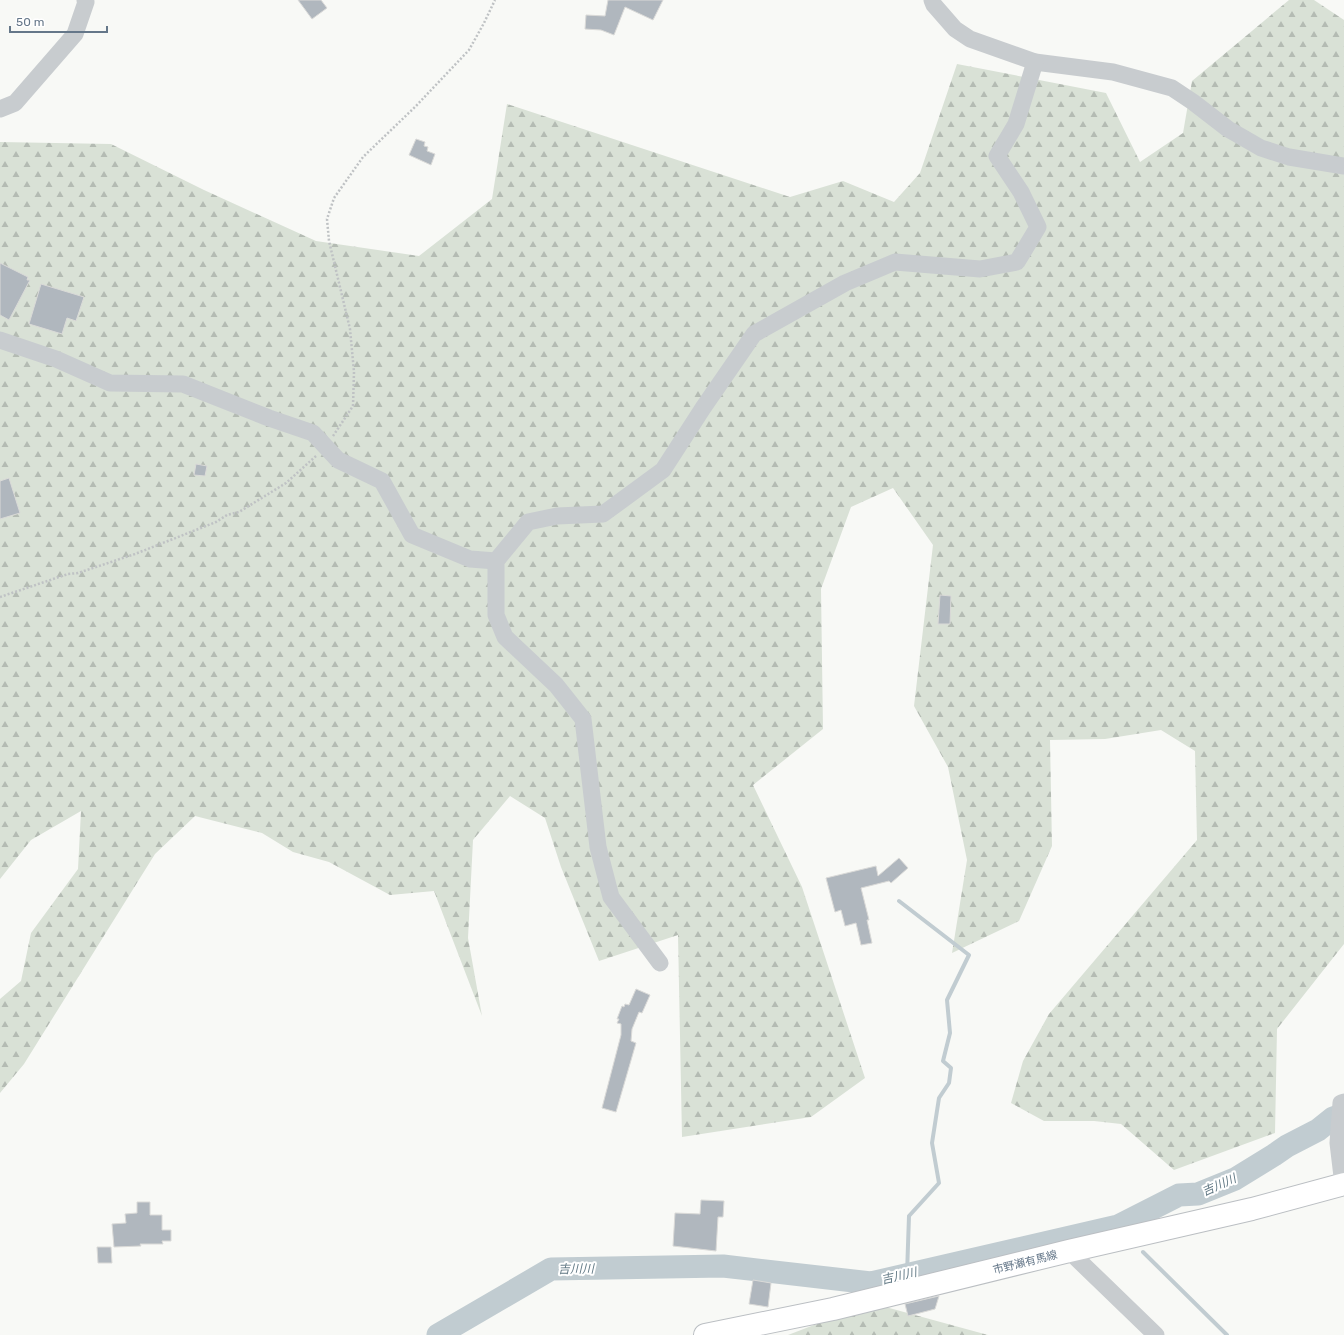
<svg xmlns="http://www.w3.org/2000/svg" width="1344" height="1335" font-family="Rubik,'Noto Sans JP',sans-serif">
  <style>
    .forest { fill: url(#forest-firs) }
    .lines { fill: none; stroke-linecap: round; stroke-linejoin: round }
    .stream { stroke: #c1ccd1; stroke-width: 4 }
    .river { stroke: #c1ccd1; stroke-width: 23 }
    .building { fill: #b0b7be; stroke: #dadad8 }
    .major-casing { stroke: #bbbfc3; stroke-width: 24 }
    .path { stroke: #bfc2c4; stroke-width: 2.5; stroke-dasharray: 2 2; stroke-linecap: butt }
    .minor { stroke: #c8cccf; stroke-width: 17 }
    .major { stroke: #fff; stroke-width: 22 }
    .labels { text-anchor: middle; stroke-width: 4; stroke-linejoin: round; paint-order: stroke }
    .street-label { font-size: 11px; fill: #657789; stroke: #fff }
    .water-label { font-size: 12px; font-style: italic; fill: #617884; stroke: #fff }
  </style>
  <defs>
    <pattern id="forest-firs" width="22" height="20" patternUnits="userSpaceOnUse"><rect width="22" height="20" fill="#d9e1d6"/><path d="M5 1l3.5 6h-7zM16 11l3.5 6h-7z" fill="#b4bbb3"/></pattern>
  </defs>
  <rect width="100%" height="100%" fill="#f8f9f6"/>
  <g class="forest">
    <polygon points="1289,0 1314,0 1344,20 1344,944 1277,1029 1275,1133 1174,1170 1121,1124 1094,1121 1044,1121 1011,1103 1023,1061 1049,1014 1197,840 1195,751 1161,730 1105,739 1050,740 1052,846 1019,921 952,953 967,860 948,767 914,706 933,545 893,488 851,507 821,589 823,729 753,785 802,887 865,1078 811,1117 682,1137 678,935 599,961 561,867 545,818 510,796 473,840 468,938 482,1016 434,891 390,895 329,862 293,852 262,833 195,816 155,854 24,1064 0,1093 0,999 21,981 31,933 78,869 81,811 31,840 0,879 0,142 111,144 204,190 316,241 419,256 492,199 507,104 790,197 843,181 894,202 920,173 957,64 1106,93 1140,162 1183,133 1192,81"/>
    <polygon points="871,1303 988,1335 788,1335"/>
  </g>
  <g class="lines">
    <g class="stream">
      <polyline points="899,901 969,955 947,1000 950,1033 943,1061 951,1068 949,1083 939,1098 932,1143 939,1183 909,1216 907,1274"/>
      <polyline points="1143,1252 1227,1335"/>
    </g>
    <polyline class="river" points="438,1335 551,1269 723,1266 871,1283 1118,1226 1179,1195 1198,1194 1235,1179 1274,1155 1287,1146 1318,1130 1333,1118 1344,1114"/>
  </g>
  <g class="building">
    <polygon points="298,0 321,0 327,8 312,19"/>
    <polygon points="608,0 663,0 653,20 625,7 614,35 601,30 585,29 586,15 605,16"/>
    <polygon points="416,139 425,142 424,146 428,147 427,151 435,154 431,165 409,155"/>
    <polygon points="0,263 28,277 27,280 30,280 9,320 0,315"/>
    <polygon points="41,284 84,297 76,321 67,318 62,334 29,324"/>
    <polygon points="196,464 207,466 205,476 194,475"/>
    <polygon points="9,478 20,513 0,519 0,481"/>
    <polygon points="940,595 951,596 950,624 938,624"/>
    <polygon points="899,858 908,868 891,883 889,881 861,888 869,920 867,920 872,943 861,945 856,923 845,926 841,910 835,912 826,878 876,866 878,876"/>
    <polygon points="636,989 650,995 642,1013 639,1012 632,1029 631,1041 636,1043 616,1112 602,1108 621,1035 621,1024 617,1023 619,1019 617,1019 622,1006 624,1007 625,1004 629,1005"/>
    <polygon points="701,1200 724,1201 723,1217 718,1217 716,1251 673,1246 675,1213 700,1214"/>
    <polygon points="137,1202 150,1202 150,1215 162,1215 162,1230 171,1230 171,1241 162,1241 163,1244 140,1244 141,1246 114,1247 112,1224 126,1223 125,1214 137,1213"/>
    <polygon points="97,1247 111,1247 112,1263 98,1263"/>
    <polygon points="753,1280 771,1283 768,1307 749,1304"/>
    <polygon points="939,1296 935,1309 908,1316 905,1304"/>
  </g>
  <g class="lines">
    <g class="major-casing">
      <polyline id="major" points="705,1335 833,1309 1069,1251 1252,1209 1344,1184"/>
    </g>
    <g class="path">
      <polyline points="333,436 353,406 354,372 350,329 329,241 327,219 334,198 363,157 415,107 469,50 484,23 495,0"/>
      <polyline points="0,597 68,574 78,573 135,554 216,522 227,515 239,512 286,483 316,456"/>
    </g>
    <g class="minor">
      <polyline points="932,0 934,5 955,29 970,39 1035,62 1113,72 1172,88 1193,102 1228,129 1261,148 1289,157 1344,166"/>
      <polyline points="0,109 15,103 75,34 86,2 85,0"/>
      <polyline points="0,340 56,359 110,383 183,384 269,418 313,433 338,460 382,481 412,535 470,559 496,561"/>
      <polyline points="660,963 611,897 598,847 583,719 556,685 505,637 496,615 496,561 528,522 557,516 603,514 663,470 703,408 754,334 845,283 895,262 980,269 1017,262 1038,227 1021,192 997,156 1016,124 1035,62"/>
      <polyline points="1343,1185 1338,1143 1341,1103 1344,1102"/>
      <polyline points="1069,1251 1156,1335"/>
    </g>
    <use href="#major" class="major"/>
  </g>
  <g class="labels">
    <g class="street-label">
      <text transform="translate(1025 1262) rotate(-14)" y="4">市野瀬有馬線</text>
    </g>
    <g class="water-label">
      <text transform="translate(1219 1185) rotate(-24)" y="4">吉川川</text>
      <text transform="translate(576 1269) rotate(-1)" y="4">吉川川</text>
      <text transform="translate(899 1276) rotate(-13)" y="4">吉川川</text>
    </g>
  </g>
  <path d="M10 26v6h97v-6" fill="none" stroke="#657789" stroke-width="2"/>
  <text x="16" y="26" font-size="12" fill="#657789" stroke="#ffffff" stroke-width="3" paint-order="stroke">50 m</text>
</svg>
